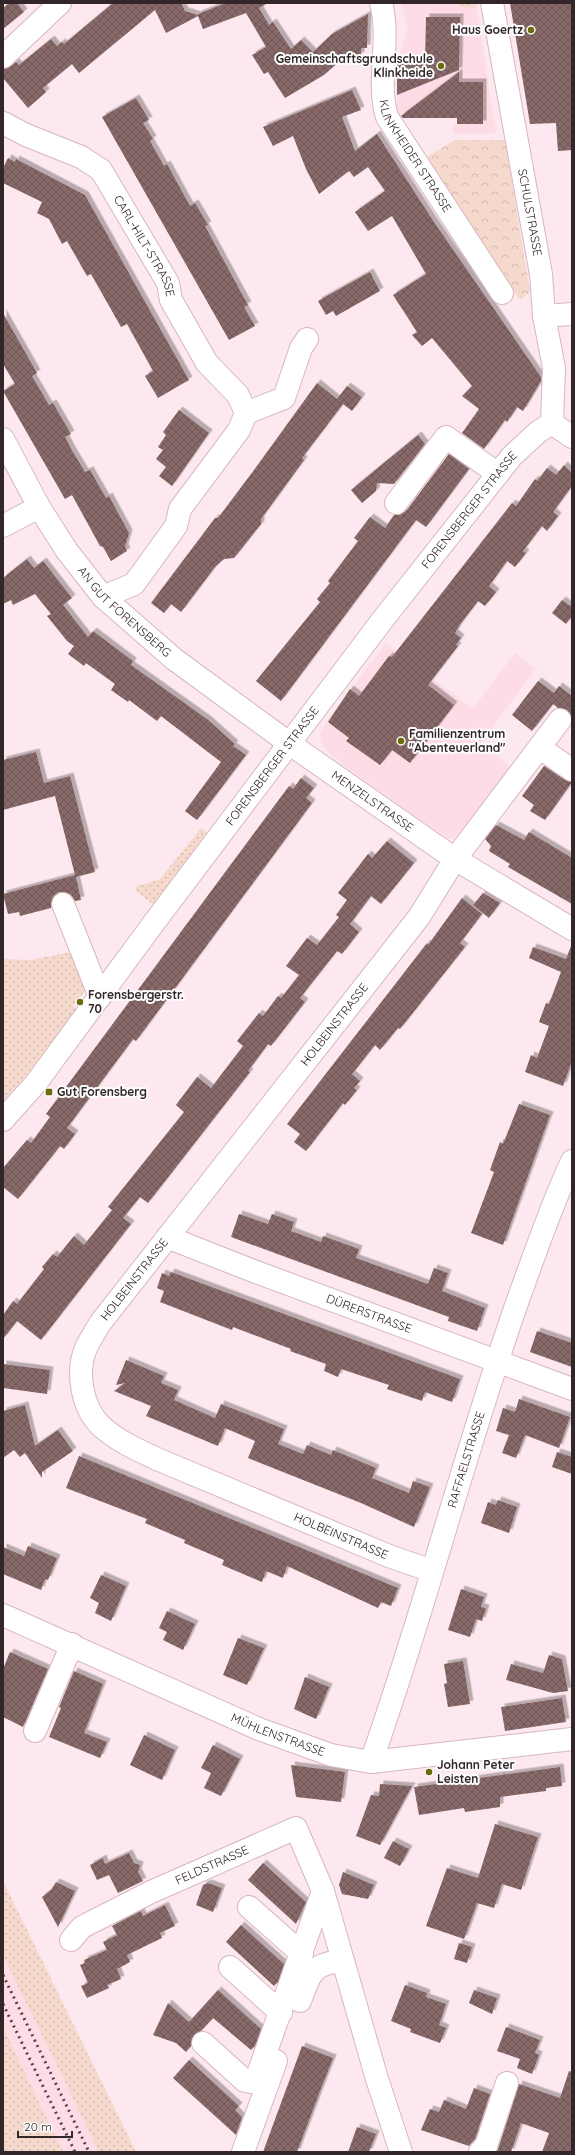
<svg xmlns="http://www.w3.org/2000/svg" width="575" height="2155" font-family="Quicksand,sans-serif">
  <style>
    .built { fill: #fddce5 }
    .grass { fill: url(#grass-dots) }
    .park { fill: url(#park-crowns) }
    .building { fill: url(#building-cross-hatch); filter: url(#shadow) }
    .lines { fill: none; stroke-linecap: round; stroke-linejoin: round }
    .minor-casing { stroke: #d7b7c1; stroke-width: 24 }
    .minor { stroke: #fff; stroke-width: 22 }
    .rail { stroke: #54464a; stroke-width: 3; stroke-dasharray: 2 4; stroke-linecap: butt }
    .poi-dot { fill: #6c6c0d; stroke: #fcfcfc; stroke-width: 1.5 }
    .labels { text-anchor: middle; stroke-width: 4; stroke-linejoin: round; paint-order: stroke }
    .poi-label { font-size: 12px; font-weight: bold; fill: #322629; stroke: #fcfcfc; text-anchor: start }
    .street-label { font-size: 12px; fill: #322629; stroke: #fcfcfc }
  </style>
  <defs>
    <pattern id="grass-dots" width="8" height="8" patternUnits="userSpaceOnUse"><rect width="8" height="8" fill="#f5d9cd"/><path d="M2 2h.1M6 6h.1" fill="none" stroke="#d2bab0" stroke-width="1.8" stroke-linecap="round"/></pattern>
    <pattern id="park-crowns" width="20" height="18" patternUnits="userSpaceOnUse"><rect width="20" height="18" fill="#f5d9cd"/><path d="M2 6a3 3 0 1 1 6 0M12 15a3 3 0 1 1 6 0" fill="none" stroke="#d2bab0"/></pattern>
    <pattern id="building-cross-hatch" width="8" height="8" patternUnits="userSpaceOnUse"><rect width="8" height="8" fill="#866967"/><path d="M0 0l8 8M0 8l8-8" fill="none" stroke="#6e5655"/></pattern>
    <filter id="shadow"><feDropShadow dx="3.5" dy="-3.5" stdDeviation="0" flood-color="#0004"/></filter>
  </defs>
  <rect width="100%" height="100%" fill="#fce8ee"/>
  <g class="built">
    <polygon points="401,3 476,3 496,134 453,134 453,125 457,124 457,118 402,118 397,111 397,63 408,26"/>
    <polygon points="386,643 473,709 515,653 536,669 480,744 514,769 461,835 456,837 449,839 412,814 346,767 330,754 321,743 320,734 325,724"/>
    <polygon points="3,1955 99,2152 63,2152 3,2027"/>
  </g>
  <g class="grass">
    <polygon points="201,828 208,833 154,905 137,892 135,887 160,879"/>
    <polygon points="71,952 85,991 73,1006 77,1009 42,1056 3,1102 3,959 30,960"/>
    <polygon points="3,1881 136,2152 99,2152 3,1955"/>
    <polygon points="3,2027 63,2152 5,2152 3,2148"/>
  </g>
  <g class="park">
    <polygon points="454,3 476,3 477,8 465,8"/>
    <polygon points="455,140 505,140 530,292 520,300 444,195 422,160"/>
  </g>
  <g class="building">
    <polygon points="9,3 17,3 24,12 3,29 3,8"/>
    <polygon points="113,3 181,3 185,11 198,15 198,14 226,3 268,3 259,8 269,25 273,22 291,49 301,40 313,52 332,34 368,14 367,48 361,48 361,55 346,63 343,58 324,75 285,98 268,72 264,74 252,55 266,47 246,13 203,29 198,16 166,33 155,10 79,73 72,64 43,88 46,92 28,108 3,78 3,69 11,66 16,62 19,65 51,39 57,46 62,42 64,44"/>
    <polygon points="510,3 572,3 572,150 558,151 556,123 530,124"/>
    <polygon points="426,17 460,17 459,70 397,95 397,63 425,62"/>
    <polygon points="459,72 459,82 483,82 483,124 457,124 457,118 403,118 401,116"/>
    <polygon points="352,90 361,110 342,117 355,151 377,134 434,222 541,377 541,381 523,411 517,407 507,422 505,420 484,449 462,433 479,409 462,396 472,386 432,338 422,346 412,335 417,332 393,295 426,274 392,216 368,231 355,212 385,191 368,167 354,177 349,171 319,194 306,169 293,136 273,146 263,127"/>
    <polygon points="136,98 149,120 143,123 153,139 150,141 164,166 167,164 190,206 195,203 208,225 205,226 248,305 244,307 255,326 229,340 102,117"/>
    <polygon points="8,158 15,162 16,159 85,195 189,380 158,398 145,376 153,371 127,324 121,327 91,274 87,276 67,241 62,244 49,219 37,213 42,202 3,183 3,168"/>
    <polygon points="370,272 380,291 336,316 333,311 326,315 318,301"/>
    <polygon points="3,313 37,373 32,376 49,405 53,403 71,434 65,437 73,452 85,472 90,470 106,498 109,496 129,533 125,547 127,551 111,561 103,547 100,546 72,495 65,499 3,391 15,384 3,364"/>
    <polygon points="317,383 337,399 347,386 362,397 352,411 343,404 302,458 304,460 261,519 261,524 234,558 224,559 215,567 181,612 171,604 164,613 151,603 215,518 218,518 254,470"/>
    <polygon points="179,410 209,433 172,486 159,476 166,467 156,459 163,450 158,447 166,435 163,432"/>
    <polygon points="418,435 425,444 394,484 377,483 376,491 362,503 351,490"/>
    <polygon points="449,454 469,469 426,527 416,520 281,701 256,681 320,602 317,599 330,583 328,581 358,541 354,538 370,517 385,528 394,515 400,515 406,511"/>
    <polygon points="564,465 572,473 572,486 553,512 558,516 547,531 542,526 523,551 526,553 515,567 507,561 489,586 496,592 485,606 478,601 459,626 455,633 461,638 456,645 458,646 428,685 454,705 410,763 392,750 380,765 346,741 349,738 328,722 350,689 359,696 389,656 392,657 512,503 516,506 535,479 537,481 547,468 556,475"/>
    <polygon points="27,559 34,568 43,561 72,598 63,605 88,637 93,631 133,661 131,665 207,719 235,744 233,746 246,755 197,820 185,811 221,762 161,716 157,721 129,700 128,702 111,690 115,684 86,663 84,666 68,654 74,646 67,641 47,616 51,614 35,594 13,605 11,600 3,604 3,578"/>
    <polygon points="562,600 572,607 572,616 566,624 552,613"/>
    <polygon points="538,681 554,693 559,686 572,696 572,718 567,710 558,708 553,704 532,731 512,715"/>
    <polygon points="36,752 44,783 70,776 95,872 76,877 81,900 75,901 70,894 59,892 53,897 51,908 20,916 19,912 8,914 3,894 75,875 55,796 3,810 3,760"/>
    <polygon points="544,766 565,780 572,782 545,820 530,811 534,805 522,796"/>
    <polygon points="301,778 314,788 306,798 312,803 136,1041 133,1039 67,1128 75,1134 64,1149 60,1146 18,1199 3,1187 3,1168 27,1140 31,1143 50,1117 46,1114 289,786 293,789"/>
    <polygon points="496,825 524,840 529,832 572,858 572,904 508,867 510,864 489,851 491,846 485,839"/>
    <polygon points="387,841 414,863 381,904 371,896 350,924 359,932 342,954 337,951 300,998 305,1002 271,1046 268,1044 248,1071 250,1072 148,1203 140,1197 123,1218 131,1224 41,1340 17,1321 3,1339 3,1315 13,1301 17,1304 44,1269 42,1267 53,1254 57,1257 74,1236 84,1245 112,1210 108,1207 184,1112 176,1105 197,1077 211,1088 243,1046 237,1041 259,1013 263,1016 278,996 281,998 299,975 286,966 307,938 317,945 339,917 336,915 347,900 338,893 368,854 372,858"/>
    <polygon points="483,893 500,903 489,918 473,905"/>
    <polygon points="462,898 482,914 460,943 465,947 400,1029 398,1028 380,1050 375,1045 352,1074 360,1081 354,1088 357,1090 345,1105 343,1103 306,1151 294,1142 300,1134 287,1124 427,943 428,945"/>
    <polygon points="571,946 572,1061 563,1086 525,1072 531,1055 537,1058 549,1026 539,1022 546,1003 549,1004 561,972 529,958 533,947 566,959"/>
    <polygon points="519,1104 550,1115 503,1245 471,1233 494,1172 490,1170 500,1142 503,1144"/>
    <polygon points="239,1214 268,1224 272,1214 294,1222 291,1231 321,1242 323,1236 359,1249 356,1258 428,1284 434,1268 448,1273 442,1291 485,1308 477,1331 448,1321 449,1317 231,1237"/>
    <polygon points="171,1272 460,1379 452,1402 425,1392 422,1401 387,1389 389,1385 341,1369 338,1377 324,1371 326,1364 290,1351 291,1349 233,1327 232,1330 160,1302 164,1291 157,1288 162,1273 169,1276"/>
    <polygon points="537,1331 572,1343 572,1367 530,1352"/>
    <polygon points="126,1360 164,1376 161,1383 178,1390 174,1400 215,1418 221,1404 264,1421 284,1429 278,1444 303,1454 307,1445 331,1455 333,1450 376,1468 372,1478 409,1493 413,1481 430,1487 414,1527 361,1503 248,1458 255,1441 225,1428 218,1446 146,1416 151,1406 114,1391 125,1383 116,1385"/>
    <polygon points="3,1364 50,1370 47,1394 3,1388"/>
    <polygon points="519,1399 570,1417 559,1448 525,1435 516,1458 502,1453 509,1435 496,1431 503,1408 515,1412"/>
    <polygon points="25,1405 35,1446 58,1430 73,1451 42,1472 42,1478 25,1453 20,1457 14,1450 3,1458 3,1411"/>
    <polygon points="557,1452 572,1457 572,1474 552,1467"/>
    <polygon points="79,1456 398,1588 391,1606 381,1602 378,1608 287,1566 283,1578 266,1571 262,1582 222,1565 224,1560 184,1543 185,1540 145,1523 147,1519 66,1488"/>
    <polygon points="498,1500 517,1507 509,1533 481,1523 488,1502 496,1505"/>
    <polygon points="28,1546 57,1558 48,1580 45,1579 41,1590 3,1574 3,1547 24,1556"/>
    <polygon points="101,1575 126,1586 111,1621 95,1613 99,1603 90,1598"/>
    <polygon points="461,1589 484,1597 481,1607 486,1608 482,1621 476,1619 470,1637 448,1630"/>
    <polygon points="167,1611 195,1624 183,1650 163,1640 167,1632 159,1628"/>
    <polygon points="238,1638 264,1648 247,1685 223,1675"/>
    <polygon points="10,1652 48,1669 23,1727 3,1717 3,1669"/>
    <polygon points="549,1655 562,1659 568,1691 553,1693 506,1680 511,1664 543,1673"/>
    <polygon points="463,1661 470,1704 448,1707 444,1684 447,1683 444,1664"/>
    <polygon points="74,1671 103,1684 84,1733 107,1742 100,1758 49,1737 61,1708 59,1707"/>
    <polygon points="305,1677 329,1687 316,1719 294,1709"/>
    <polygon points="562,1698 566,1722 505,1731 501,1707"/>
    <polygon points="144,1735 175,1750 162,1780 130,1765"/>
    <polygon points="213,1745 240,1759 221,1796 204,1788 211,1773 201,1768"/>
    <polygon points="291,1765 345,1772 341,1802 296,1797"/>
    <polygon points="560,1767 562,1786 546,1788 546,1791 500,1797 500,1807 465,1812 464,1808 419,1815 414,1787"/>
    <polygon points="380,1784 412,1786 380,1845 356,1836 371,1795 379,1796"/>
    <polygon points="495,1824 538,1837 521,1890 502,1884 494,1908 477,1903 464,1939 426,1926 447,1868 478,1878"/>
    <polygon points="393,1841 409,1849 400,1866 384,1858"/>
    <polygon points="129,1853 134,1863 140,1865 138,1872 143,1881 118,1893 109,1875 97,1880 90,1865 103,1858 105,1864"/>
    <polygon points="263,1863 306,1902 296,1924 248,1880"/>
    <polygon points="343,1872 374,1885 368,1899 342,1894 339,1885"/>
    <polygon points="56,1882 75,1891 58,1927 42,1897 51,1890"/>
    <polygon points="208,1883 222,1888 213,1912 196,1905 203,1885"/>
    <polygon points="165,1905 175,1926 160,1933 162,1938 127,1955 130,1962 117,1969 121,1979 107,1985 109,1988 87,1998 81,1986 88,1983 80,1965 85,1963 84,1960 107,1950 103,1942 117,1935 112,1926 141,1911 143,1916"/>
    <polygon points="241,1925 284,1964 278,1982 274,1986 226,1942"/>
    <polygon points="459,1943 472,1947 467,1963 454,1959"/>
    <polygon points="405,1985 427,1993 426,1997 446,2004 439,2025 446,2028 440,2043 410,2032 411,2029 391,2021"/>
    <polygon points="218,1990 261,2029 255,2046 251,2050 213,2018 201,2031 194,2035 191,2046 186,2052 176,2043 153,2035 168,2003 189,2022"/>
    <polygon points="474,1990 497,1998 492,2014 469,2003"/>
    <polygon points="506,2027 540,2040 535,2053 539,2055 532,2074 517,2068 520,2059 497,2051"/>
    <polygon points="302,2046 333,2058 320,2091 297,2152 263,2152"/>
    <polygon points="189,2060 239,2106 235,2110 242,2117 236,2135 173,2078"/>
    <polygon points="569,2071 572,2072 572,2152 542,2152 549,2133 521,2123 511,2152 497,2152 519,2084 560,2098"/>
    <polygon points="474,2088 490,2094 475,2139 469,2146 421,2130 430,2109 439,2112 444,2100 466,2109"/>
    <polygon points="357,2127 376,2134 369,2152 348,2152"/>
  </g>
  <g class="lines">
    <g class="minor-casing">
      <g id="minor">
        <path id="s1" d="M381,3C391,41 376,80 387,117L502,293"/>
        <path id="s2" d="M492,3L541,274L544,316L554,368L552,423"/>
        <polyline points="3,57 60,3"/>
        <path id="s3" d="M3,123L26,135L81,157L101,170L168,283L171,300L207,363L238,395L246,413L239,430L180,509L176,526L134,584L103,597"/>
        <polyline points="544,316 572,314"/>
        <polyline points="246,413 284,398 301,348 307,339"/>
        <polyline points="552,423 572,437"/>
        <path id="s4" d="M3,439L39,507L67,551L103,597L174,659L290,744L455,859L572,929"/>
        <polyline points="396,503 446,437 498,474"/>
        <polyline points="3,526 39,507"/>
        <polyline points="540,748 572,770"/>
        <polyline points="63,904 100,997"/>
        <path id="s5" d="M3,1120L36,1083L153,924L384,618L512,456L538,432L552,423"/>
        <path id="s6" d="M167,1237L256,1272L572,1389"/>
        <path id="s7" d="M432,1571L389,1556L157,1459C138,1450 117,1441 101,1426C82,1408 75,1370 87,1346C91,1338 96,1330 101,1322L419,917L455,859L560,720"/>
        <path id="s8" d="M3,1615L259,1729L331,1755L371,1762L572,1739"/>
        <polyline points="35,1731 72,1644"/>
        <path id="s9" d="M371,1762C425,1610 464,1453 518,1300C535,1253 551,1206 572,1161"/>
        <polyline points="249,1907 302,1954"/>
        <path id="s10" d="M71,1940L82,1927L151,1892L296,1828L323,1891L377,2079L401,2152"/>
        <polyline points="230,1967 281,2013"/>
        <path d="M300,2001C310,1975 310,1964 342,1961"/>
        <polyline points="203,2043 245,2081 251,2082 258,2074 323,1891"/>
        <polyline points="243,2152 276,2061"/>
        <polyline points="480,2152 486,2146 507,2083"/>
      </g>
    </g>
    <use href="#minor" class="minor"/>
    <g class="rail">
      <polyline points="3,1975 89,2152"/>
      <polyline points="3,2004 75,2152"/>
    </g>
  </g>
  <g class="poi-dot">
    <circle cx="531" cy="30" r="4"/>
    <circle cx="441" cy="66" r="4"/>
    <circle cx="401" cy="741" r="4"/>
    <circle cx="80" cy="1002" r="4"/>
    <rect x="45" y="1088" width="8" height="8" rx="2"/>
    <circle cx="429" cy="1772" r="4"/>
  </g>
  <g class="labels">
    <g class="poi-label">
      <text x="523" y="34" text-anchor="end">Haus Goertz</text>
      <text x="433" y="63" text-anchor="end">Gemeinschaftsgrundschule<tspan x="433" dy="14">Klinkheide</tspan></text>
      <text x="409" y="738">Familienzentrum<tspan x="409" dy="14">"Abenteuerland"</tspan></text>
      <text x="88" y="999">Forensbergerstr.<tspan x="88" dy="14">70</tspan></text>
      <text x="57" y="1096">Gut Forensberg</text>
      <text x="437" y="1769">Johann Peter<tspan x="437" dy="14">Leisten</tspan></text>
    </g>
    <g class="street-label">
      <text dy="4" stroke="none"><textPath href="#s1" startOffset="162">KLINKHEIDER STRASSE</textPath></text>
      <text dy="4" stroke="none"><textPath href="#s2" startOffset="213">SCHULSTRASSE</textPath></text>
      <text dy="4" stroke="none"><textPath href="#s3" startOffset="197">CARL-HILT-STRASSE</textPath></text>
      <text dy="4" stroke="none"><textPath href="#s5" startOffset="768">FORENSBERGER STRASSE</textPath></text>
      <text dy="4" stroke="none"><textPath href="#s4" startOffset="213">AN GUT FORENSBERG</textPath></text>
      <text dy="4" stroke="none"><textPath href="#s5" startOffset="445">FORENSBERGER STRASSE</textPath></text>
      <text dy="4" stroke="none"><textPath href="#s4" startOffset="526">MENZELSTRASSE</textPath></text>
      <text dy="4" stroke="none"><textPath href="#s7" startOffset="854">HOLBEINSTRASSE</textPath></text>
      <text dy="4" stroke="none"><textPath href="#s7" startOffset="530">HOLBEINSTRASSE</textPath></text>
      <text dy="4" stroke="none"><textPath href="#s6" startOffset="216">DÜRERSTRASSE</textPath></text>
      <text dy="4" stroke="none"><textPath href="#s9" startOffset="317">RAFFAELSTRASSE</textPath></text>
      <text transform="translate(341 1536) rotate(23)" y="4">HOLBEINSTRASSE</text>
      <text dy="4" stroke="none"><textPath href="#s8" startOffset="300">MÜHLENSTRASSE</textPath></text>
      <text dy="4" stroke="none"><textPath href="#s10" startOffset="161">FELDSTRASSE</textPath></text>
    </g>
  </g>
  <rect width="575" height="2155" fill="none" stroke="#322629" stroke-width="8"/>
  <path d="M18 2131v6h54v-6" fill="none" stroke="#322629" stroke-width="2"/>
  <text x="24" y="2131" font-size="12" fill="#322629" stroke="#fcfcfc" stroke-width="3" paint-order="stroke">20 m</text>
</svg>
